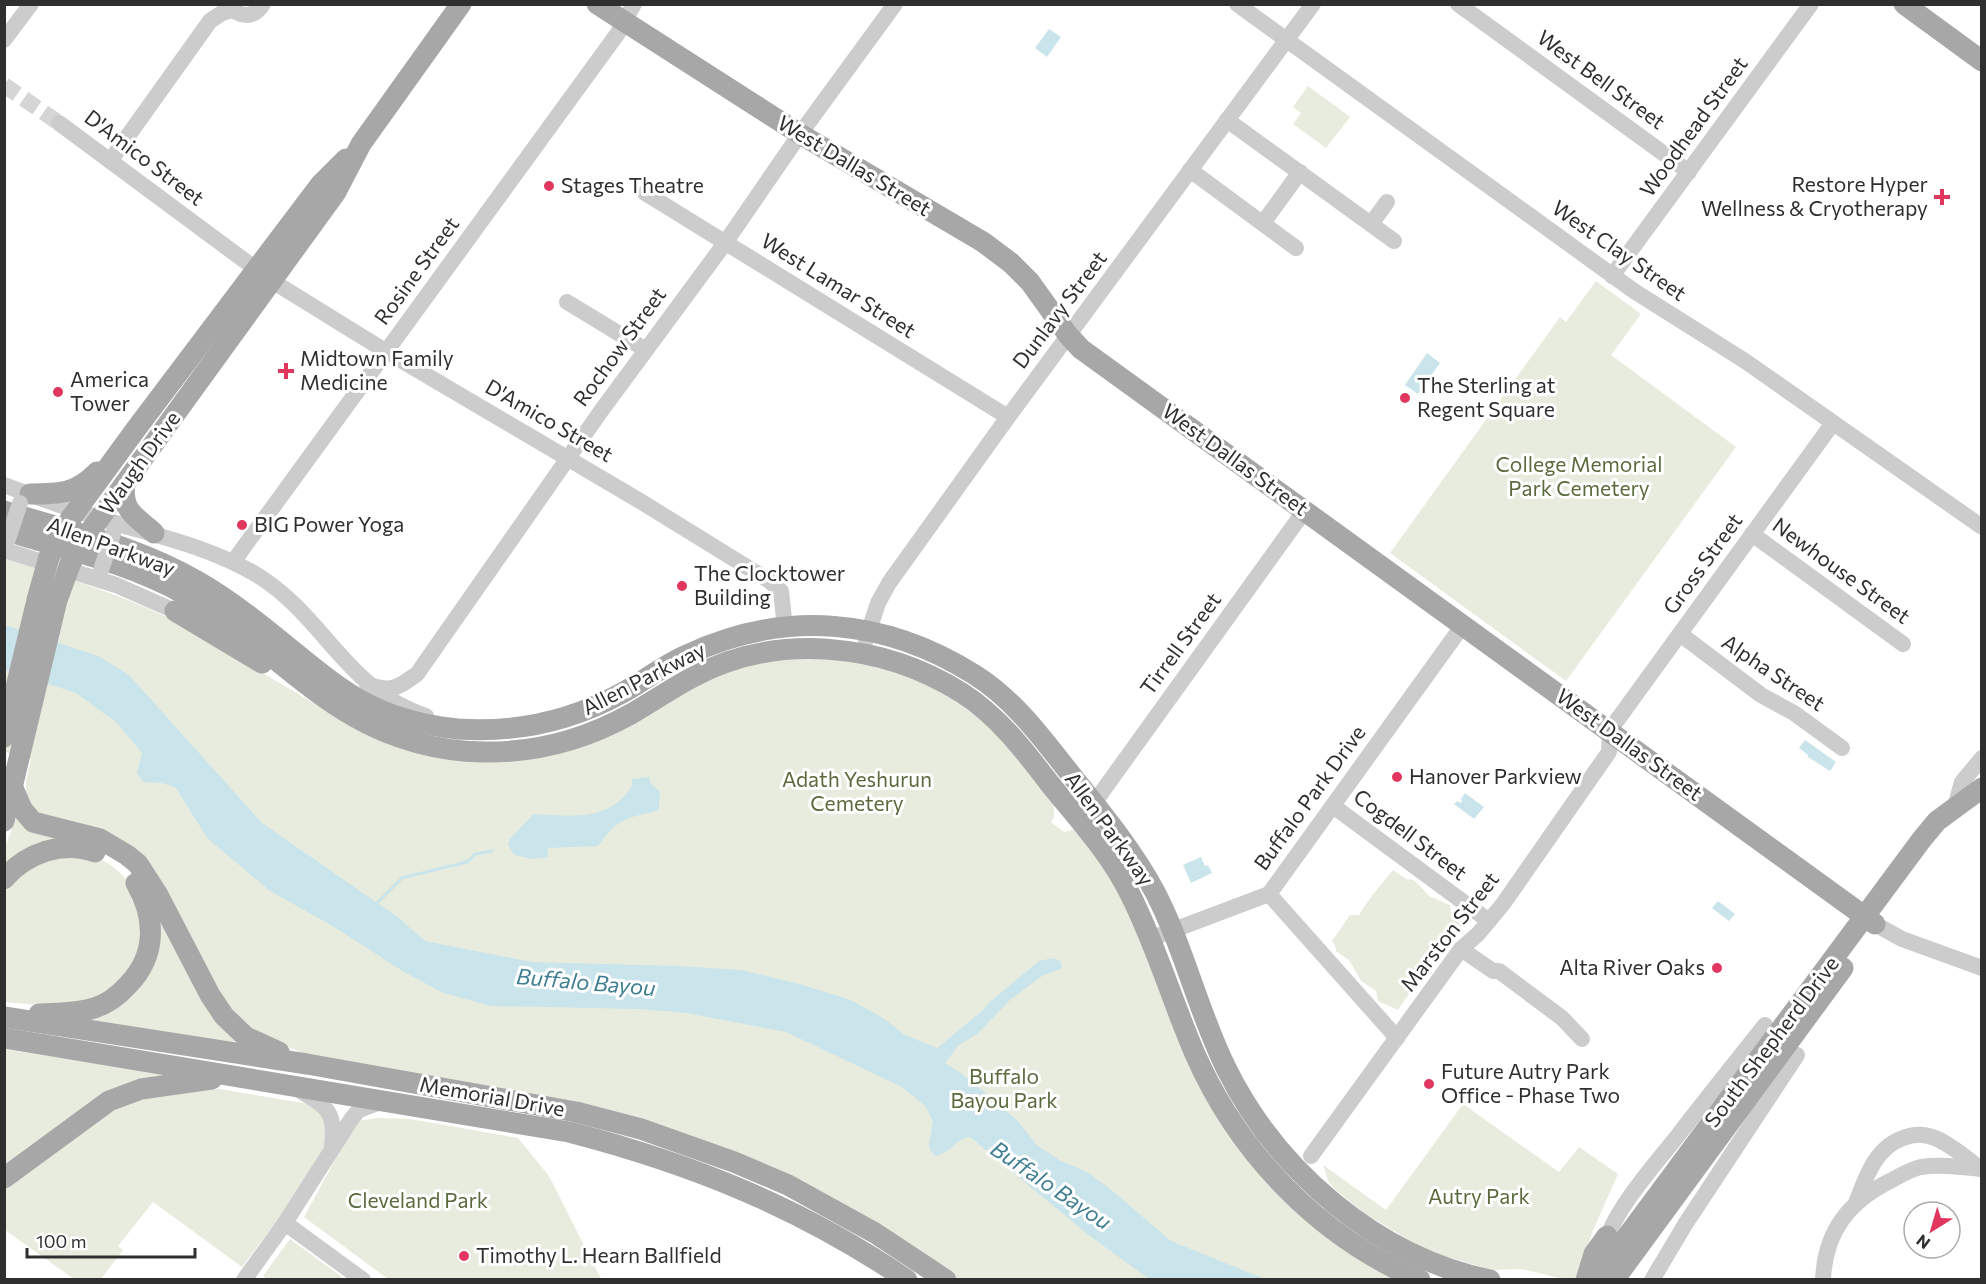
<svg xmlns="http://www.w3.org/2000/svg" width="1986" height="1284" font-family="Commissioner,sans-serif">
  <style>
    .green { fill: #e8ecde }
    .water { fill: #cae4eb }
    .lines { fill: none; stroke-linecap: round; stroke-linejoin: round }
    .stream { stroke: #cae4eb; stroke-width: 3 }
    .minor-tunnel { stroke: #d5d5d5; stroke-width: 16; stroke-dasharray: 16 8; stroke-linecap: butt }
    .minor { stroke: #ccc; stroke-width: 16 }
    .major { stroke: #a7a7a7; stroke-width: 21 }
    .minor-bridge { stroke: #ccc; stroke-width: 16 }
    .major-bridge { stroke: #a7a7a7; stroke-width: 21 }
    .poi-dot { fill: #e1375f; stroke: #fff; stroke-width: 2 }
    .labels { text-anchor: middle; stroke-width: 6; stroke-linejoin: round; paint-order: stroke }
    .street-label { font-size: 21px; fill: #2f2f2f; stroke: #fff }
    .poi-label { font-size: 21px; fill: #2f2f2f; stroke: #fff; text-anchor: start }
    .park-label { font-size: 21px; fill: #5a6a3d; stroke: #fff }
    .water-label { font-size: 22px; font-style: italic; fill: #3f7e90; stroke: #fff }
  </style>
  <rect width="100%" height="100%" fill="#fff"/>
  <g class="green">
    <polygon points="1308,86 1350,117 1326,148 1293,124 1301,113 1293,107"/>
    <polygon points="1596,281 1641,314 1611,355 1736,447 1566,681 1390,553 1560,317 1566,322"/>
    <path d="M5,559C61,576 117,593 171,619L351,725L513,760L727,671L759,663L791,658L834,659L895,671L929,686L955,701L981,720L1008,747L1054,804V817L1051,822L1064,832L1075,829L1105,868L1121,893L1215,1112L1399,1279H959L919,1250L737,1154L309,1056L251,1030L231,1011L155,873L38,815C21,789 25,788 31,759L5,752Z"/>
    <path d="M17,815L29,826L38,831C63,837 91,840 113,852C153,874 184,957 206,998C210,1005 215,1014 221,1021C226,1028 236,1032 240,1040C221,1049 107,1025 81,1020L83,1017C96,1015 110,1008 121,1000C191,949 148,835 61,844C40,846 19,854 5,871V847Z"/>
    <path d="M51,855C65,856 82,855 97,858C115,863 143,893 143,912C143,930 139,949 137,967L99,1001L38,1005L5,1002V886Z"/>
    <path d="M1393,870L1406,879L1414,880L1429,896L1450,905L1451,912L1463,918L1460,931L1431,961L1398,1010L1378,1001L1376,991L1361,981L1349,960L1336,951L1335,945L1332,941L1350,915H1359C1369,898 1381,885 1393,870Z"/>
    <polygon points="4,1049 186,1077 159,1080 5,1171"/>
    <polygon points="189,1088 220,1089 314,1105 325,1118 326,1144 287,1207 242,1267 153,1202 118,1246 123,1250 101,1279 74,1279 5,1230 5,1184 114,1103"/>
    <polygon points="1463,1104 1559,1172 1579,1147 1618,1174 1592,1233 1577,1279 1567,1280 1522,1269 1492,1270 1427,1251 1364,1213 1335,1189 1328,1181 1323,1165 1386,1210"/>
    <polygon points="378,1118 410,1119 518,1138 549,1176 601,1279 388,1279 304,1217 356,1121"/>
    <polygon points="290,1239 342,1277 340,1279 268,1280 263,1276"/>
  </g>
  <g class="water">
    <polygon points="1049,29 1061,37 1047,57 1035,48"/>
    <polygon points="1427,353 1440,363 1418,394 1405,385"/>
    <path d="M5,625L98,656L129,675L262,823L399,918L425,941L532,962L678,966L741,970L803,985L851,1000L883,1018L905,1035L937,1048L982,1011L991,1001L1039,961L1053,958L1061,961L1062,968L1042,976L1010,1000L978,1033L958,1046L945,1063L968,1078L1017,1120L1037,1145L1059,1160L1087,1172L1109,1188L1171,1241L1265,1279H1149L1090,1236L970,1137C955,1139 950,1154 935,1156L930,1150L929,1144L933,1121L925,1106L902,1087L786,1032L686,1013L639,1009L490,1006L441,992L401,970L331,925L270,891L208,839L175,787L161,783L143,782L137,773L142,753L117,723L76,693L5,670Z"/>
    <polygon points="1805,740 1836,762 1830,771 1808,757 1808,755 1799,748"/>
    <path d="M650,777V783L660,792L659,808L656,811C626,818 617,819 598,846L548,848L547,857L533,859L514,855L508,844L509,840L534,814C571,816 610,822 632,786V779Z"/>
    <polygon points="1465,793 1484,807 1474,819 1454,804 1457,801 1461,803 1462,801 1461,799"/>
    <polygon points="1201,857 1205,866 1208,865 1212,873 1191,883 1183,865"/>
    <polygon points="1718,901 1735,914 1729,921 1712,908"/>
  </g>
  <g class="lines">
    <polyline class="stream" points="375,905 402,878 467,862 475,854 492,851"/>
    <polyline class="minor-tunnel" points="4,85 59,123"/>
    <g class="minor">
      <path d="M229,4C238,18 254,19 263,4"/>
      <polyline points="1237,4 1634,291 1745,361 1982,527"/>
      <polyline points="1458,4 1689,172"/>
      <polyline points="4,40 31,4"/>
      <polyline points="1227,120 1394,241"/>
      <polyline points="59,123 272,281 387,352 640,501 768,580 781,591 785,628"/>
      <polyline points="110,161 210,21 222,13 232,10"/>
      <polyline points="1190,170 1296,248"/>
      <polyline points="645,193 1008,417"/>
      <polyline points="1263,223 1300,172"/>
      <polyline points="1371,224 1387,202"/>
      <polyline points="1612,276 1811,4"/>
      <polyline points="567,302 646,350"/>
      <path d="M4,485C36,497 67,508 99,518C152,535 209,546 257,575C324,616 346,690 426,716"/>
      <polyline points="1752,534 1903,644"/>
      <polyline points="4,550 116,585 175,611"/>
      <polyline points="233,562 618,33 634,4"/>
      <polyline points="1680,634 1761,695 1794,713 1842,748"/>
      <polyline points="866,640 878,603 889,583 1008,417 1313,4"/>
      <path d="M367,684C392,693 397,688 417,674L601,411L725,243L800,134L895,4"/>
      <polyline points="1094,803 1305,510"/>
      <polyline points="1333,806 1489,921"/>
      <polyline points="1955,807 1962,782 1982,758"/>
      <polyline points="1269,894 1397,1038"/>
      <polyline points="1875,924 1902,939 1982,968"/>
      <polyline points="1150,939 1269,894 1463,625"/>
      <polyline points="1461,949 1493,971 1499,971 1562,1018 1582,1039"/>
      <path d="M299,1090C327,1107 336,1111 332,1146"/>
      <polyline points="1311,1156 1461,949 1478,934 1503,904 1609,752 1610,730 1833,423"/>
      <path d="M1856,1203C1866,1177 1875,1148 1903,1138C1913,1134 1925,1134 1935,1138C1952,1145 1966,1158 1981,1169"/>
      <polyline points="285,1223 363,1280"/>
      <path d="M1605,1246C1611,1214 1655,1164 1676,1138C1705,1100 1735,1063 1765,1025"/>
      <polyline points="244,1280 285,1223 352,1118 359,1110 383,1101"/>
      <polyline points="1652,1280 1686,1223 1797,1055"/>
      <path d="M1823,1280C1825,1231 1849,1201 1892,1180C1901,1175 1911,1169 1921,1167C1941,1164 1961,1167 1981,1169"/>
    </g>
    <g class="major">
      <polyline points="597,4 800,134 983,242 1011,263 1030,282 1068,335 1081,349 1875,924"/>
      <polyline points="1904,4 1982,61"/>
      <path d="M125,483C121,512 136,516 154,533"/>
      <path d="M30,494C59,494 76,494 97,472"/>
      <path d="M4,511C70,531 139,547 199,582C235,603 266,629 298,655C323,675 347,695 376,708C402,720 429,726 458,729C516,733 571,721 622,693C644,681 664,665 687,655C785,609 885,618 975,675C1010,697 1036,730 1061,762C1094,804 1130,845 1155,892C1184,948 1198,1011 1226,1068C1276,1170 1377,1257 1490,1280"/>
      <polyline points="71,518 136,429 320,185 346,159"/>
      <polyline points="94,526 336,192 361,144 461,4"/>
      <path d="M4,530C64,549 129,563 184,594C245,627 293,681 353,716C392,739 438,751 483,752C535,753 586,739 631,714C652,702 672,688 693,677C777,632 883,643 962,693C998,716 1024,750 1050,784C1078,819 1110,853 1130,894C1156,945 1172,1001 1195,1054C1239,1154 1319,1237 1420,1280"/>
      <polyline points="175,611 262,663"/>
      <polyline points="4,737 38,596 49,557"/>
      <polyline points="13,788 22,809 33,822 100,839 127,855 138,864 158,895 210,995 224,1016 246,1037 279,1052"/>
      <polyline points="4,821 57,600 71,562"/>
      <path d="M4,879C26,853 63,840 95,852"/>
      <path d="M39,1014C57,1013 77,1014 94,1008C108,1004 119,995 128,985C157,955 156,918 136,883"/>
      <polyline points="4,1017 307,1064 576,1112 641,1129 734,1162 788,1185 875,1233 946,1280"/>
      <path d="M4,1038L569,1132C693,1164 801,1208 907,1280"/>
      <polyline points="4,1178 109,1101 141,1089 212,1079"/>
      <polyline points="1617,1250 1922,839 1937,821 1982,788"/>
      <polyline points="1586,1280 1594,1254 1607,1236"/>
      <polyline points="1614,1280 1843,968"/>
    </g>
    <g class="minor-bridge">
      <polyline points="8,539 20,503"/>
      <polyline points="101,570 113,534"/>
    </g>
    <g class="major-bridge">
      <polyline points="49,557 71,518"/>
      <polyline points="71,562 94,526"/>
      <polyline points="1596,1280 1617,1250"/>
    </g>
  </g>
  <g class="poi-dot">
    <circle cx="549" cy="186" r="6"/>
    <path d="M1939 188h6v6h6v6h-6v6h-6v-6h-6v-6h6z"/>
    <path d="M283 362h6v6h6v6h-6v6h-6v-6h-6v-6h6z"/>
    <circle cx="58" cy="392" r="6"/>
    <circle cx="1405" cy="398" r="6"/>
    <circle cx="242" cy="525" r="6"/>
    <circle cx="682" cy="586" r="6"/>
    <circle cx="1397" cy="777" r="6"/>
    <circle cx="1717" cy="968" r="6"/>
    <circle cx="1429" cy="1084" r="6"/>
    <circle cx="464" cy="1256" r="6"/>
  </g>
  <g class="labels">
    <g class="street-label">
      <text transform="translate(1601 80) rotate(36)" y="7">West Bell Street</text>
      <text transform="translate(1694 127) rotate(-54)" y="7">Woodhead Street</text>
      <text transform="translate(144 158) rotate(37)" y="7">D'Amico Street</text>
      <text transform="translate(854 166) rotate(31)" y="7">West Dallas Street</text>
      <text transform="translate(1619 251) rotate(35)" y="7">West Clay Street</text>
      <text transform="translate(417 271) rotate(-54)" y="7">Rosine Street</text>
      <text transform="translate(838 286) rotate(32)" y="7">West Lamar Street</text>
      <text transform="translate(1060 310) rotate(-53)" y="7">Dunlavy Street</text>
      <text transform="translate(620 347) rotate(-54)" y="7">Rochow Street</text>
      <text transform="translate(549 421) rotate(30)" y="7">D'Amico Street</text>
      <text transform="translate(1235 460) rotate(36)" y="7">West Dallas Street</text>
      <text transform="translate(140 463) rotate(-54)" y="7">Waugh Drive</text>
      <text transform="translate(111 547) rotate(20)" y="7">Allen Parkway</text>
      <text transform="translate(1703 564) rotate(-54)" y="7">Gross Street</text>
      <text transform="translate(1841 571) rotate(36)" y="7">Newhouse Street</text>
      <text transform="translate(1181 644) rotate(-54)" y="7">Tirrell Street</text>
      <text transform="translate(1773 673) rotate(34)" y="7">Alpha Street</text>
      <text transform="translate(644 679) rotate(-27)" y="7">Allen Parkway</text>
      <text transform="translate(1629 745) rotate(36)" y="7">West Dallas Street</text>
      <text transform="translate(1310 798) rotate(-54)" y="7">Buffalo Park Drive</text>
      <text transform="translate(1109 829) rotate(54)" y="7">Allen Parkway</text>
      <text transform="translate(1410 835) rotate(37)" y="7">Cogdell Street</text>
      <text transform="translate(1450 932) rotate(-52)" y="7">Marston Street</text>
      <text transform="translate(1772 1042) rotate(-53)" y="7">South Shepherd Drive</text>
      <text transform="translate(492 1097) rotate(10)" y="7">Memorial Drive</text>
    </g>
    <g class="poi-label">
      <text x="1928" y="192" text-anchor="end">Restore Hyper<tspan x="1928" dy="24">Wellness &amp; Cryotherapy</tspan></text>
      <text x="561" y="193">Stages Theatre</text>
      <text x="300" y="366">Midtown Family<tspan x="300" dy="24">Medicine</tspan></text>
      <text x="70" y="387">America<tspan x="70" dy="24">Tower</tspan></text>
      <text x="1417" y="393">The Sterling at<tspan x="1417" dy="24">Regent Square</tspan></text>
      <text x="254" y="532">BIG Power Yoga</text>
      <text x="694" y="581">The Clocktower<tspan x="694" dy="24">Building</tspan></text>
      <text x="1409" y="784">Hanover Parkview</text>
      <text x="1705" y="975" text-anchor="end">Alta River Oaks</text>
      <text x="1441" y="1079">Future Autry Park<tspan x="1441" dy="24">Office - Phase Two</tspan></text>
      <text x="476" y="1263">Timothy L. Hearn Ballfield</text>
    </g>
    <g class="park-label">
      <text x="1579" y="472">College Memorial<tspan x="1579" dy="24">Park Cemetery</tspan></text>
      <text x="857" y="787">Adath Yeshurun<tspan x="857" dy="24">Cemetery</tspan></text>
      <text x="1004" y="1084">Buffalo<tspan x="1004" dy="24">Bayou Park</tspan></text>
      <text x="1479" y="1204">Autry Park</text>
      <text x="418" y="1208">Cleveland Park</text>
    </g>
    <g class="water-label">
      <text transform="translate(586 982) rotate(5)" y="8">Buffalo Bayou</text>
      <text transform="translate(1051 1185) rotate(34)" y="8">Buffalo Bayou</text>
    </g>
  </g>
  <rect width="1986" height="1284" fill="none" stroke="#2f2f2f" stroke-width="12"/>
  <g transform="translate(1932 1230) rotate(217)"><circle r="28" fill="#ffffff" stroke="#acacac" stroke-width="1.5"/>
  <path d="M0-4.5L10 22L0 15L-10 22Z" fill="#e1375f"/>
  <text y="-9" font-size="16" font-weight="bold" text-anchor="middle" fill="#2f2f2f">N</text>
  </g>
  <path d="M27 1248v9h168v-9" fill="none" stroke="#2f2f2f" stroke-width="3"/>
  <text x="36" y="1248" font-size="18" fill="#2f2f2f" stroke="#ffffff" stroke-width="4.5" paint-order="stroke">100 m</text>
</svg>
